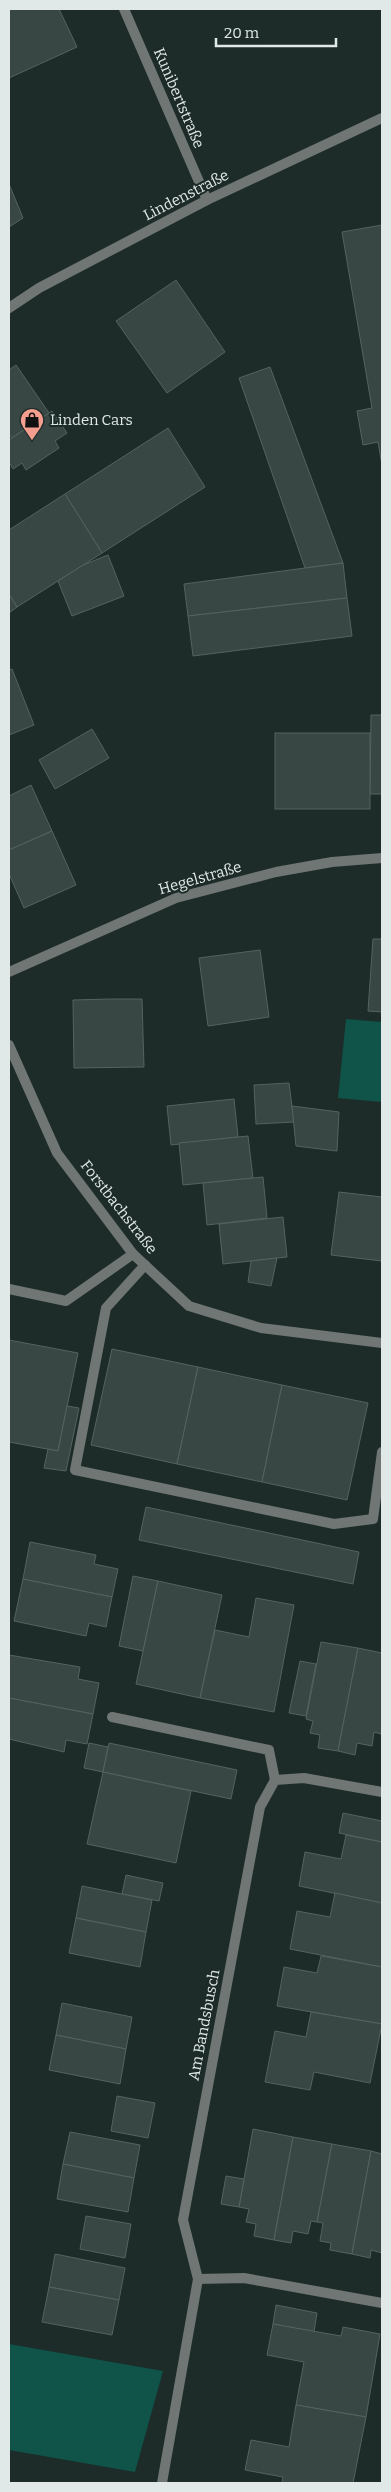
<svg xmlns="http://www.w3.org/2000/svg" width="391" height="2492" font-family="Bitter,serif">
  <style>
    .green { fill: #0f5349 }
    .building { fill: #384744; stroke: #53635f }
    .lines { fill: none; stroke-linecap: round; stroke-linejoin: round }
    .service { stroke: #6f7674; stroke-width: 10 }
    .minor { stroke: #6f7674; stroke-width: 10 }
    .tertiary { stroke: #6f7674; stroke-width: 10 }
    .labels { text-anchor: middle; stroke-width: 4; stroke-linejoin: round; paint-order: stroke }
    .street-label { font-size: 15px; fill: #e0e9e7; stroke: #1d2c29 }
    .poi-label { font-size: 15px; fill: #e0e9e7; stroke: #1d2c29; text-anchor: start }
  </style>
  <rect width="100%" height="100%" fill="#1d2c29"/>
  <g class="green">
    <polygon points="346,1019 382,1022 382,1102 338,1098"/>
    <polygon points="9,2344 163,2371 135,2472 9,2450"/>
  </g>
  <g class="building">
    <polygon points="9,9 59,9 77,47 9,78"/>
    <polygon points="9,184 23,218 9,227"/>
    <polygon points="382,225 382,465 378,442 363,445 357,411 372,408 342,232"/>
    <polygon points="176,280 225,352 167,393 116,321"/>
    <polygon points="16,365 49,413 12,438 9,434 9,370"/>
    <polygon points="270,367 343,563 305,568 239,378"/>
    <polygon points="52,411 67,433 55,441 59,448 26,470 22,463 13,469 9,462 9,440"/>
    <polygon points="168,428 205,487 102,553 65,494"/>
    <polygon points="65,494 102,553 17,607 9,594 9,530"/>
    <polygon points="108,555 124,596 72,616 58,581 83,565"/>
    <polygon points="343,563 347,598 188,616 184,584"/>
    <polygon points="9,594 17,607 9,613"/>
    <polygon points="347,598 352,636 193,656 188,616"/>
    <polygon points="12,669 34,725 9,735 9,670"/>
    <polygon points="371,715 382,715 382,794 370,794"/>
    <polygon points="92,729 109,758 55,789 39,760"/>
    <rect x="275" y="733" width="95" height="76"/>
    <polygon points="31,785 52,831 9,850 9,796"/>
    <polygon points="52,831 76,885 24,908 9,874 9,850"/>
    <polygon points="373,939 382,939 382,1012 368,1011"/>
    <polygon points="260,950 269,1017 208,1026 199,958"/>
    <polygon points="111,999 142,999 144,1067 74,1068 73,1000"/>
    <polygon points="289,1083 294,1122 256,1124 254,1085"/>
    <polygon points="234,1099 238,1137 171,1145 167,1106"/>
    <polygon points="292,1106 339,1112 337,1151 296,1146"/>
    <polygon points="248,1136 253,1178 183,1185 179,1143"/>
    <polygon points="263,1177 267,1218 207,1225 203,1183"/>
    <polygon points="339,1192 382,1197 382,1261 331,1255"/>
    <polygon points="283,1217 287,1257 223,1264 219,1224"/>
    <polygon points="277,1258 271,1286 248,1282 251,1261"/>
    <polygon points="9,1340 78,1353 58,1451 9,1442"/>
    <polygon points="112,1349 198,1367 177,1464 91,1445"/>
    <polygon points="198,1367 282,1385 262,1482 177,1464"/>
    <polygon points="282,1385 368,1403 347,1500 262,1482"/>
    <polygon points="67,1406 79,1408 66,1471 44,1468 48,1449 58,1451"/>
    <polygon points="146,1507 359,1552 353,1584 139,1540"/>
    <polygon points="30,1542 96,1555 94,1564 118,1569 112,1597 23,1579"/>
    <polygon points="133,1576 158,1581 143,1651 119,1646"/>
    <polygon points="23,1579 112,1597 106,1627 89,1623 86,1636 14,1621"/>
    <polygon points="158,1581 222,1595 200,1698 136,1684"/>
    <polygon points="256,1598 294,1605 274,1712 200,1698 215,1630 249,1637"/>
    <polygon points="321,1642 358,1648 338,1751 318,1748 320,1735 310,1733 313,1721 306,1719"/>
    <polygon points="358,1648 382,1653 382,1727 381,1734 374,1732 372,1746 357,1743 355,1755 338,1751"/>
    <polygon points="9,1655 80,1667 78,1679 99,1683 93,1714 9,1698"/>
    <polygon points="300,1661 316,1664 306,1716 289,1713"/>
    <polygon points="9,1698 93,1714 87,1744 66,1740 64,1752 9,1739"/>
    <polygon points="89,1743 108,1747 103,1772 84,1768"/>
    <polygon points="109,1743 237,1770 231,1799 103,1772"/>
    <polygon points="103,1772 191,1791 176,1863 87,1844"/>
    <polygon points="343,1813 382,1821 382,1842 339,1833"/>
    <polygon points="346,1835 382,1842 382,1903 299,1886 305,1852 341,1859"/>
    <polygon points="126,1875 163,1883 159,1901 122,1894"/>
    <polygon points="82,1886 152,1900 146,1932 76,1918"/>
    <polygon points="335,1893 382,1903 382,1967 290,1949 297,1911 330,1917"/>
    <polygon points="76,1918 146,1932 140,1967 69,1953"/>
    <polygon points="321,1956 382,1967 382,2024 277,2006 284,1967 317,1973"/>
    <polygon points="62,2003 132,2017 126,2049 56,2035"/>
    <polygon points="311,2012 382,2024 370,2083 314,2072 310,2090 265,2082 275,2031 306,2037"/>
    <polygon points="56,2035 126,2049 120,2084 49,2070"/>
    <polygon points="117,2096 155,2103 148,2138 111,2131"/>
    <polygon points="253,2129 293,2137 274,2240 254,2236 256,2224 246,2222 249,2209 239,2207"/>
    <polygon points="70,2132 140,2145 134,2178 63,2164"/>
    <polygon points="293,2137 332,2144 317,2222 311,2221 308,2234 293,2231 291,2243 274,2240"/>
    <polygon points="332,2144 371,2151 352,2254 330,2250 331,2243 320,2241 323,2223 317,2222"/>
    <polygon points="371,2151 382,2154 382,2253 371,2250 370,2258 352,2254"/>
    <polygon points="63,2164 134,2178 128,2212 57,2199"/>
    <polygon points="226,2176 244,2179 239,2207 221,2204"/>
    <polygon points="86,2216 131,2224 125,2258 80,2249"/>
    <polygon points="55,2254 125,2268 119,2300 49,2287"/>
    <polygon points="49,2287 119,2300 112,2335 42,2322"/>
    <polygon points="276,2305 317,2313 314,2332 273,2324"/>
    <polygon points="273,2324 341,2336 343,2327 380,2334 366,2417 296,2405 304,2362 267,2355"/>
    <polygon points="296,2405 366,2417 353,2483 282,2483 283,2477 245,2470 251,2440 289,2447"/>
  </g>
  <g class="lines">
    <polyline class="service" points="145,1265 106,1308 75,1470 334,1524 373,1519 382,1452"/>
    <g class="minor">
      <polyline points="124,9 207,200"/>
      <polyline points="9,972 176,898 276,872 332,862 382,858"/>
      <polyline points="9,1045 57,1153 133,1254 189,1306 261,1328 382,1343"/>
      <polyline points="9,1289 66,1301 133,1254"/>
      <polyline points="112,1717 269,1750 275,1780"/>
      <polyline points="198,2279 244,2278 382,2303"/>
      <polyline points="162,2483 198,2279 183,2220 260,1807 275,1780 304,1778 382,1792"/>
    </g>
    <polyline class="tertiary" points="9,308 39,288 207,200 382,118"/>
  </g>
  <defs>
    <g id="shop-pin" transform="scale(1.25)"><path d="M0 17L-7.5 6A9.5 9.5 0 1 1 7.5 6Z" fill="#f59d8e" stroke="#1d2c29"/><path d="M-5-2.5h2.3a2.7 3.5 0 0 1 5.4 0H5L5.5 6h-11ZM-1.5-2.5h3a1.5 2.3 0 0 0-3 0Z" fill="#111"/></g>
  </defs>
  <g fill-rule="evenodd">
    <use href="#shop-pin" x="32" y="420"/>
  </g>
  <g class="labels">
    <g class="street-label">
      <text transform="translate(179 98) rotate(67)" y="5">Kunibertstraße</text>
      <text transform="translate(186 195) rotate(-27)" y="5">Lindenstraße</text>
      <text transform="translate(200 878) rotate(-16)" y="5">Hegelstraße</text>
      <text transform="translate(119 1207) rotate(52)" y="5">Forstbachstraße</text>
      <text transform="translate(204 2025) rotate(-79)" y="5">Am Bandsbusch</text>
    </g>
    <g class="poi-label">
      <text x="50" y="425">Linden Cars</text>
    </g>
  </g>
  <rect width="391" height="2492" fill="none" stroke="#e0e9e7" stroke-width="20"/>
  <path d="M216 38v8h120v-8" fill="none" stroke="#e0e9e7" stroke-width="2.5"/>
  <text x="224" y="38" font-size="15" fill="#e0e9e7" stroke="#1d2c29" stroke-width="4" paint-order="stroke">20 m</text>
</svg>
